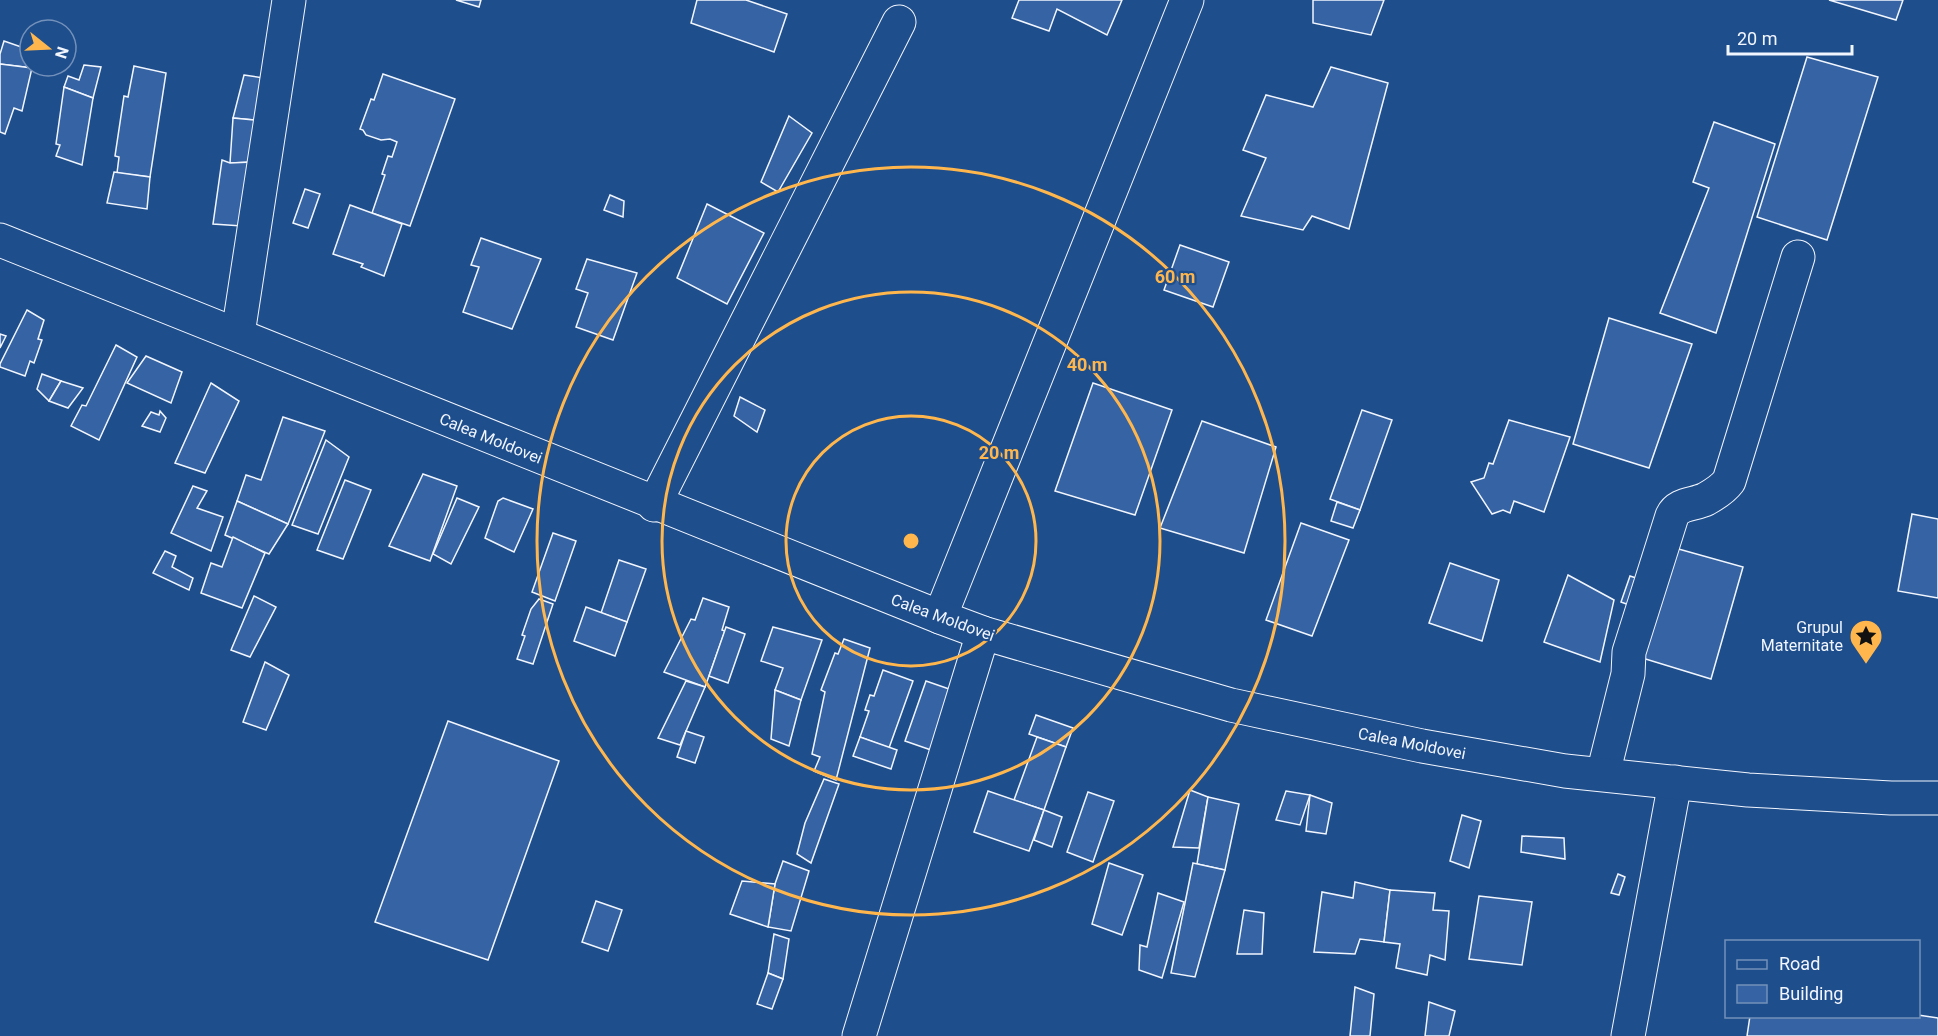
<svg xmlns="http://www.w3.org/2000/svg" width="1938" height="1036" font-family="Roboto,sans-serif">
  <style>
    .building { fill: #3563a3; stroke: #f2f6ff; stroke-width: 1.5 }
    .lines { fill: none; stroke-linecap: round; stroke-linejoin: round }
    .minor-casing { stroke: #f2f6ff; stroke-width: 35 }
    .major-casing { stroke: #f2f6ff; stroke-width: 35 }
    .minor { stroke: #1f4e8c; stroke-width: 33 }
    .major { stroke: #1f4e8c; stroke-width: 33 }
    .ring { fill: none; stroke: #ffb74d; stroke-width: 3 }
    .labels { text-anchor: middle; stroke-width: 4.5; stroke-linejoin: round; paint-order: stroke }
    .street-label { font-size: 16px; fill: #f2f6ff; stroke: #1f4e8c }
    .poi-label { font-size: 16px; fill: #f2f6ff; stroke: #1f4e8c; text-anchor: end }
    .centre { fill: #ffb74d; stroke: #1f4e8c; stroke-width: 3 }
    .ring-label { font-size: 18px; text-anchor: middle; font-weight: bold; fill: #ffb74d; stroke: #1f4e8c; stroke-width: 4.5; stroke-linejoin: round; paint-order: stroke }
  </style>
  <rect width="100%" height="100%" fill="#1f4e8c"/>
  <g class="building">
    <polygon points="456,0 481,0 479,7"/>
    <polygon points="697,0 746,0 787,14 774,52 691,23"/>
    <polygon points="1019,0 1122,0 1107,35 1057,9 1049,31 1012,18"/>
    <polygon points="1313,0 1384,0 1371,35 1313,23"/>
    <polygon points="1829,0 1903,0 1896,20"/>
    <polygon points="4,41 30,50 30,66 33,66 32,68 0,64 0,54"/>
    <polygon points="1807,57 1878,77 1827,240 1757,217"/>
    <polygon points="0,64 32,68 22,111 14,108 5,134 0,132"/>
    <polygon points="84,65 101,67 93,98 64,87 68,76 79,80"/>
    <polygon points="134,66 166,73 150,177 117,173 119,157 115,156 124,96 128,97"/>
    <polygon points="1331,67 1388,83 1349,229 1312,216 1303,230 1241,216 1266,158 1243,150 1266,95 1313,107"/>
    <polygon points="383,74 455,99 410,226 372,213 385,175 382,174 388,156 392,157 397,142 390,139 381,140 366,135 363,130 360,129 371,99 374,100"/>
    <polygon points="244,75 264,78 254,120 233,118"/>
    <polygon points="64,87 93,98 82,165 56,156 60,145 56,144"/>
    <polygon points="789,116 812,133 778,192 761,182"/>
    <polygon points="233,118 254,120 252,162 230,163"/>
    <polygon points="1714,122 1775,144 1716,333 1660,313 1709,188 1693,182"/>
    <polygon points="222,160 230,163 252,162 242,226 213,224"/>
    <polygon points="114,172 150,177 147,209 107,203"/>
    <polygon points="305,189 320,194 308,228 293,223"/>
    <polygon points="610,195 624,201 623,217 604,210"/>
    <polygon points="707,204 764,233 727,304 677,278"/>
    <polygon points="350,205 402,224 384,276 361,267 363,264 333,254"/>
    <polygon points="481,238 541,259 512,329 463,312 479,267 471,265"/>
    <polygon points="1180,245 1229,262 1213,307 1164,290"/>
    <polygon points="587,259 637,273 613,340 576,327 588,293 576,289"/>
    <polygon points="27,310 44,320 38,339 42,340 34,363 30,361 25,376 0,367 0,364"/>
    <polygon points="1609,318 1692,344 1649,468 1573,444"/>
    <polygon points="0,334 6,336 0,348"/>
    <polygon points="116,345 137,357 99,440 71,426 82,405 86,406"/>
    <polygon points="146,356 182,372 171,403 127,383"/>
    <polygon points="42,374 61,381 49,401 37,389"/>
    <polygon points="61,381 83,388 68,408 49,401"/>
    <polygon points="211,383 239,401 205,473 175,463"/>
    <polygon points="1093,383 1172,410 1135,515 1055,491"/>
    <polygon points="740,397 765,410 757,432 734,416"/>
    <polygon points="1362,410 1392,420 1360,510 1330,499"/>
    <polygon points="160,411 166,418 160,432 142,426 151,412 159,415"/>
    <polygon points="283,417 325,431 288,524 237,501 246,475 261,480"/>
    <polygon points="1509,420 1570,437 1544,512 1514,501 1510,513 1503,510 1492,514 1471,482 1484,478 1489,463 1493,464"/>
    <polygon points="1202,421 1276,447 1244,553 1160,528"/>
    <polygon points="326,440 349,457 318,534 292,525"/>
    <polygon points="423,474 457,486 430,561 389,546"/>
    <polygon points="345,480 371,490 343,559 317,550"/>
    <polygon points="193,486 207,491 197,508 223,517 211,551 171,533"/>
    <polygon points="457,498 479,507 451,564 433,554"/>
    <polygon points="503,498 533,509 514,552 485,538 498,501"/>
    <polygon points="237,501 288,524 269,554 225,535"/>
    <polygon points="1337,502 1360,510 1353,528 1331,521"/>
    <polygon points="1912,514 1938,519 1938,598 1898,591"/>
    <polygon points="1301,523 1349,540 1312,636 1266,620"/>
    <polygon points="553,533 576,541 555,601 532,592"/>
    <polygon points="233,537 265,553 242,608 201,593 211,563 222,567"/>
    <polygon points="1675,548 1743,567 1711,679 1639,657"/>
    <polygon points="165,551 176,556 172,567 193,578 189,590 153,573"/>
    <polygon points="619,560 646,569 627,622 601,613"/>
    <polygon points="1450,563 1499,580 1482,641 1429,623"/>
    <polygon points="1568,575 1614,600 1600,662 1544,642"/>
    <polygon points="1630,576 1645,581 1640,609 1621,602"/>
    <polygon points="254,596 276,607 250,657 231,650"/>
    <polygon points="703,598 729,607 722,630 725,631 705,687 664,672 691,619 695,620"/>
    <polygon points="539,599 553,604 533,664 517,659 525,636 522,635 531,609"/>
    <polygon points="586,607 627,622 615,656 574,641"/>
    <polygon points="726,627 745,634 728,683 709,676"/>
    <polygon points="773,627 822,640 801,700 775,690 783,668 761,661"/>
    <polygon points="844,639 870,648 836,780 814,771 820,757 812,754 825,692 821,690 835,653 838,654"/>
    <polygon points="265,662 289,675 266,730 243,722"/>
    <polygon points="883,670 913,681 889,748 860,737 869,711 865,710 870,695 874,696"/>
    <polygon points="686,681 705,687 680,745 658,738"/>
    <polygon points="926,681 952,690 931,750 905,741"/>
    <polygon points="775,690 801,700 789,746 771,739"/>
    <polygon points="1036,715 1073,728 1066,747 1029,734"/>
    <polygon points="448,721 559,761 488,960 375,922"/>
    <polygon points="686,731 704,737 695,763 677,757"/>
    <polygon points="860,737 897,750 891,769 853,756"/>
    <polygon points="1037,737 1066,747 1044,810 1014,800"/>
    <polygon points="824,779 839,784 811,863 797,854 805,823"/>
    <polygon points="1190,790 1208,797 1199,848 1173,847"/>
    <polygon points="988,791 1044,810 1029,851 974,832"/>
    <polygon points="1286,791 1310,795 1300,825 1276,820"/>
    <polygon points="1088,792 1114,801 1093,862 1067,852"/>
    <polygon points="1310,795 1332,803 1326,834 1306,831"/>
    <polygon points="1208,797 1239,804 1225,870 1197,864"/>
    <polygon points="1044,810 1062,817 1052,847 1034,840"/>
    <polygon points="1462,815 1481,821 1469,868 1450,861"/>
    <polygon points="1522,836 1564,838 1565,859 1521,852"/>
    <polygon points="783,861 809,871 791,931 768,927 775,884"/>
    <polygon points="1109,863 1143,875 1122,935 1092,924"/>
    <polygon points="1193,863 1225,870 1195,977 1171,973"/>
    <polygon points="1618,874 1625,877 1619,895 1611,893"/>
    <polygon points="742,881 775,884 768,927 730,914"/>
    <polygon points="1355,882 1390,890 1384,942 1360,939 1355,954 1314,952 1322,892 1353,898"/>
    <polygon points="1390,890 1435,893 1433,910 1449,911 1445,960 1430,955 1427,975 1396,968 1400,944 1384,942"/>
    <polygon points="1158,893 1184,902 1162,978 1139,970 1140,945 1147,947"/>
    <polygon points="1479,896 1532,902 1522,965 1469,959"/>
    <polygon points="596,901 622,910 608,951 582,942"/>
    <polygon points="1244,910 1264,913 1262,954 1237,954"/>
    <polygon points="774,934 789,939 783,979 768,973"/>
    <polygon points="768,973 783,979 772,1009 757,1004"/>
    <polygon points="1355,987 1374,994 1370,1036 1350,1036"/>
    <polygon points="1429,1002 1455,1011 1449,1036 1425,1036"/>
    <polygon points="1918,1015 1938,1018 1938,1036 1747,1036 1750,1016"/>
  </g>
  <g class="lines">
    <g class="minor-casing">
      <g id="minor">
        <polyline points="238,334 289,0"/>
        <polyline points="654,505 899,22"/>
        <polyline points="940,617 1187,0"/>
        <path d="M1603,774L1628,674L1629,652L1672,516C1678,503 1694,505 1706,499C1715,494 1723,489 1729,481L1798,257"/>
        <polyline points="859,1036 983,633"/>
        <polyline points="1628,1036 1675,782"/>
      </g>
    </g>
    <g class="major-casing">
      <path id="major" d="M0,240C314,364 626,494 940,617L983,633L1231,705L1422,746L1565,771L1748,790L1891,798H1938"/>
    </g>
    <use href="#minor" class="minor"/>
    <use href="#major" class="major"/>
  </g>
  <g class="ring">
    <circle cx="911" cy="541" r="125"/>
    <circle cx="911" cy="541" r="249"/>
    <circle cx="911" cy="541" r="374"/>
  </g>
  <defs>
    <g id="sight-pin" transform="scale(1.725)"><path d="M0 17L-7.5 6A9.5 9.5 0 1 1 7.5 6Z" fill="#ffb74d" stroke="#1f4e8c"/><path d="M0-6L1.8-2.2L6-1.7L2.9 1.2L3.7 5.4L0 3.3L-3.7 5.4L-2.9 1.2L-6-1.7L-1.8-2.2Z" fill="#111"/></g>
  </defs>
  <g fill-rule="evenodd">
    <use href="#sight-pin" x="1866" y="636"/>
  </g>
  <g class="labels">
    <g class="street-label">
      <text transform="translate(491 438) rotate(22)" y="6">Calea Moldovei</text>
      <text transform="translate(943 617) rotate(20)" y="6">Calea Moldovei</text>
      <text transform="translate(1412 743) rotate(11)" y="6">Calea Moldovei</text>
    </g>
    <g class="poi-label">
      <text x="1843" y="633">Grupul<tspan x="1843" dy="18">Maternitate</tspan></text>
    </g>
  </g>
  <circle cx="911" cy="541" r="9" class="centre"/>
  <g class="ring-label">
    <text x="1175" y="283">60 m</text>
    <text x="1087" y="371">40 m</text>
    <text x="999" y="459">20 m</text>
  </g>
  <rect x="1725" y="940" width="195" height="78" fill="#1f4e8c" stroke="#7391ba" stroke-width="1.5"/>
  <rect x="1737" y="960" width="30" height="9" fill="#1f4e8c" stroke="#7391ba" stroke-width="1.5"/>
  <text x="1779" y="970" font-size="18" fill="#f2f6ff">Road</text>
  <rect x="1737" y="985" width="30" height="18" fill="#3563a3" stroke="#7391ba" stroke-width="1.5"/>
  <text x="1779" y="1000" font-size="18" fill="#f2f6ff">Building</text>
  <g transform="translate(48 48) rotate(108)"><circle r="28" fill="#1f4e8c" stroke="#7391ba" stroke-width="1.5"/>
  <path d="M0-4.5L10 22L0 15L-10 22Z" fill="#ffb74d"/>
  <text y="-9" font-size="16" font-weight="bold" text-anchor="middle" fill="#f2f6ff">N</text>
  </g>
  <path d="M1728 45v9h124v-9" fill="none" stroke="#f2f6ff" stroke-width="3"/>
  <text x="1737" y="45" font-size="18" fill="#f2f6ff" stroke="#1f4e8c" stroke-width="4.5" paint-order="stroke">20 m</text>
</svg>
